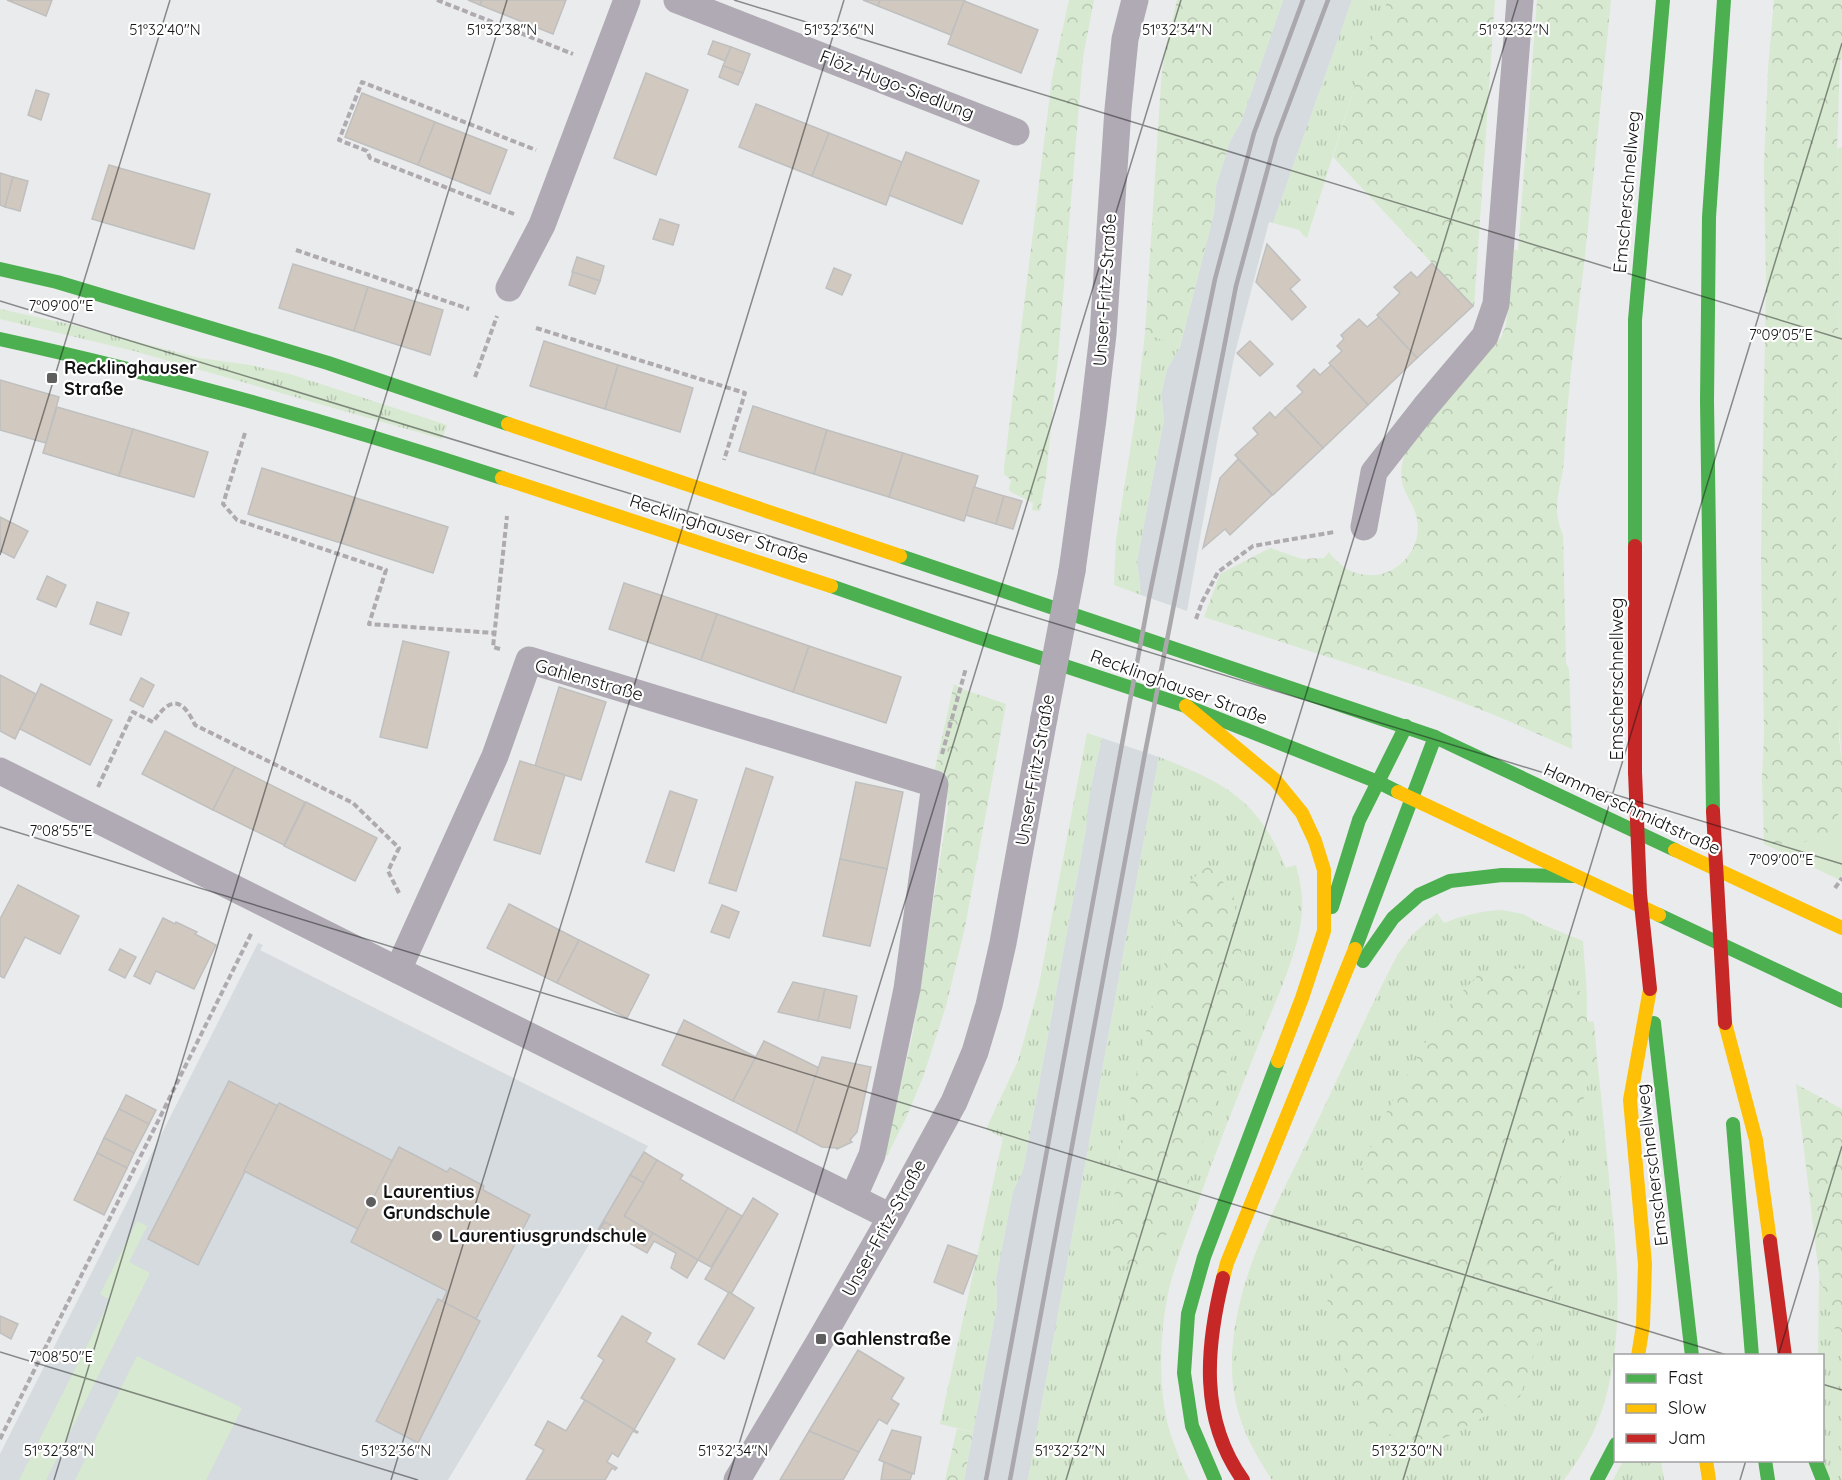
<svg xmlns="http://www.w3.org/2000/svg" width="1842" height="1480" font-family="Quicksand,sans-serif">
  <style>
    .built { fill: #d6dbdf }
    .grass { fill: url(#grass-tufts); fill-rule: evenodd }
    .forest { fill: url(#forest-crowns) }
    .park { fill: #d7e9d0 }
    .building { fill: #d1c9c0; stroke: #bfbfbf; stroke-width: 1.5 }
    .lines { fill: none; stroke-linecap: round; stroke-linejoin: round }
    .path { stroke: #aeaab0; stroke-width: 4; stroke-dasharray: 6 3; stroke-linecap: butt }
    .street { stroke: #afaab3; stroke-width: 27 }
    .fast { stroke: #4caf50; stroke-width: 14 }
    .slow { stroke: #ffc107; stroke-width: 14 }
    .jam { stroke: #c62828; stroke-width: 14 }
    .rail { stroke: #aaa8ac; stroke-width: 4.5 }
    .street-bridge { stroke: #afaab3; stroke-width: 27 }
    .jam-bridge { stroke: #c62828; stroke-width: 14 }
    .ticks { fill: none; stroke: #121213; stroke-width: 1.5; stroke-opacity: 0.45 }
    .poi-dot { fill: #5e5e5f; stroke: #fff; stroke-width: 2 }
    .labels { text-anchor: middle; stroke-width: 4.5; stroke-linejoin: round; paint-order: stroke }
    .street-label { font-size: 18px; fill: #121213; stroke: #fff }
    .poi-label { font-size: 18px; font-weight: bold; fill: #121213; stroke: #fff; text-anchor: start }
    .ticks-label { font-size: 15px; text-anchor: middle; fill: #121213; stroke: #fff; stroke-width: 4.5; stroke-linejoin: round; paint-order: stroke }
  </style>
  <defs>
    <pattern id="grass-tufts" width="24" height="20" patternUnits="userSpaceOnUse" patternTransform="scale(1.5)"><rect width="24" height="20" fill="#d7e9d0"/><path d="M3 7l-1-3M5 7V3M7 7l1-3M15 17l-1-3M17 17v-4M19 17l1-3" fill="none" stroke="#b8c7b2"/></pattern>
    <pattern id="forest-crowns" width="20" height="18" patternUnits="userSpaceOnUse" patternTransform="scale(1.5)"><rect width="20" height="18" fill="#d7e9d0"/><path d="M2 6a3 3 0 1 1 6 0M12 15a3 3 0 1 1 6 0" fill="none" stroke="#b8c7b2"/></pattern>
  </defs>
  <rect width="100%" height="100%" fill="#eaebec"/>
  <g class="built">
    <polygon points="1283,0 1352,0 1273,223 1269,222 1235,353 1218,437 1187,611 1141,595 1137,561 1164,419 1161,395 1167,369 1180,347 1214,213 1216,186 1230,141 1241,122"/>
    <polygon points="1102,738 1159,757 1028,1480 964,1480 997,1305 996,1278 1013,1191 1023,1170 1086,829 1087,808 1094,772"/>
    <polygon points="258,943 263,945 260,950 648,1146 448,1480 0,1480 0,1454"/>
  </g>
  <g class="grass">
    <polygon points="1352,0 1388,0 1357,78 1307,238 1304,236 1299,230 1273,223"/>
    <polygon points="0,309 69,324 199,358 250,365 290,374 447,425 442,439 134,351 0,319"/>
    <polygon points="1145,333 1180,347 1167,369 1161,395 1164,419 1137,561 1141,595 1114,585 1116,540 1135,419"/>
    <path d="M1087,733L1102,738C1094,768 1088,798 1086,829L1023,1170L1013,1191L996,1278L997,1305L973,1432L940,1424L1003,1138L986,1129L1018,1061L1038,990Z"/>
    <path d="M1159,757C1225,783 1258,799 1286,868L1296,865C1298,875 1301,885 1302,896C1305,939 1280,990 1264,1030C1243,1084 1221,1137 1202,1191C1191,1221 1180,1250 1171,1281C1160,1324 1157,1382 1168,1425C1173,1444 1181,1462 1189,1480H1028ZM1191,880L1109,1236L1121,1141L1155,992Z"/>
    <path d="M1502,910L1523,914L1541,924L1583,941L1587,995L1555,978V1213L1566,1128L1585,1096L1587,1082L1597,1059C1602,1102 1606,1146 1610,1190C1618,1266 1626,1348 1598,1421C1590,1442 1577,1462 1564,1480H1272C1248,1443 1232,1411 1232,1366C1231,1280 1283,1193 1319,1118C1345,1063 1370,1007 1398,954L1412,935L1437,913L1444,923C1464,915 1481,911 1502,910Z"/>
    <polygon points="1819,1274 1842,1354 1842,1480 1817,1480 1822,1460 1822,1356 1818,1355"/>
    <polygon points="1623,1461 1661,1461 1664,1480 1613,1480"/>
  </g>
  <g class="forest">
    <polygon points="1069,0 1094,0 1083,57 1058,357 1046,477 1040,511 1032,510 1033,503 1011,492 1009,489 1011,480 1004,474 1004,468 1052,78"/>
    <polygon points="1177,0 1283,0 1241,122 1230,141 1216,186 1214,213 1180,347 1145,333 1161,83 1164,55"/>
    <polygon points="1388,0 1495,0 1474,308 1333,157 1357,78"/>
    <path d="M1537,0H1611C1602,88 1594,176 1584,264C1576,329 1567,394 1564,459C1562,489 1550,504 1563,535L1566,663L1569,669L1572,749L1497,716L1430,690L1204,617L1220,574L1270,548L1302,559L1324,558L1329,552C1338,564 1350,574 1367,575C1397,578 1423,549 1417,519C1415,505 1404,495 1402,481C1400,468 1403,457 1409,445L1502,336L1506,325L1514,249L1518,251Z"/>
    <polygon points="1774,0 1842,0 1842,58 1840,60 1837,149 1840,209 1836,503 1839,740 1842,760 1842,806 1831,832 1800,844 1764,844 1762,778 1764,736 1761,556 1766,286 1764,165 1768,69"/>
    <path d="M954,684L962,689L1006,704L965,927L946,1006L923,1077L906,1118L887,1156L885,1153L913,1033L948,808C948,793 943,785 934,773Z"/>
    <polygon points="1208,866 1233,893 1249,1007 1187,1187 1154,1263 1120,1266 1109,1236 1121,1141 1155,992 1191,880"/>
    <polygon points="1521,968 1555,978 1587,995 1587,1021 1594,1022 1597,1059 1587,1082 1585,1096 1566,1129 1555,1213 1552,1300 1520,1397 1445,1438 1405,1440 1371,1427 1349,1385 1327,1306 1335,1230 1385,1115 1442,1013 1478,975"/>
    <polygon points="1796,1084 1842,1109 1842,1354 1819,1274"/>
    <polygon points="957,1429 973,1432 964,1480 945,1480"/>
  </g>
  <g class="park">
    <polygon points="1842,147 1842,760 1837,700 1836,503 1840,209 1837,149"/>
    <polygon points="1842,806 1842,881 1764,844 1800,844 1831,832"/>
    <polygon points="137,1221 147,1226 129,1262 150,1273 46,1480 19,1480 110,1300 100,1294"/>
    <polygon points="137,1356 242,1408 206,1480 75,1480"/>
  </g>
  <g class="building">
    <polygon points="7,0 52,0 46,16"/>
    <polygon points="468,0 482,0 480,5"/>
    <polygon points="482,0 566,0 553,34 480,5"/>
    <polygon points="863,0 880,0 878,6"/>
    <polygon points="880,0 965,0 951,35 878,6"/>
    <polygon points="964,1 1038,30 1021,73 948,44"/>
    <polygon points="713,41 731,47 725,61 708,54"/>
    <polygon points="731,47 750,54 743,73 723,66"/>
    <polygon points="723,66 743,73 738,85 719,77"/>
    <polygon points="646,73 688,90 656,175 614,158"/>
    <polygon points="36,90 49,94 41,120 28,115"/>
    <polygon points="362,93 435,122 418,165 345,137"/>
    <polygon points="756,104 829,133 812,176 739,147"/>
    <polygon points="435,122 507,150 490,194 418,165"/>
    <polygon points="829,133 902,162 886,205 812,176"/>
    <polygon points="906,152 979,181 962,224 889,195"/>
    <polygon points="109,165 210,194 194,249 92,219"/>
    <polygon points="0,173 13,177 5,207 0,205"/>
    <polygon points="13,177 28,181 20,211 5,207"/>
    <polygon points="660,219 679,225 673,245 653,239"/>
    <polygon points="1267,244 1300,280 1290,289 1306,307 1292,320 1256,282"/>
    <polygon points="577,257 604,266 600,281 572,272"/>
    <polygon points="1432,263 1473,306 1417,358 1377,315 1400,293 1394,287 1411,272 1417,278"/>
    <polygon points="293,264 368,287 354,331 279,308"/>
    <polygon points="834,268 851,275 842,295 826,288"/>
    <polygon points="573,272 600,281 595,294 569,285"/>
    <polygon points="368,287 443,310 430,355 354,331"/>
    <polygon points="1379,317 1417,358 1368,405 1329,363 1342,351 1337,346 1344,339 1341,335 1359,319 1367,327"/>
    <polygon points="544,341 618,365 605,409 530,386"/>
    <polygon points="1250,341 1273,364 1260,376 1237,353"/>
    <polygon points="618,365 693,388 680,432 605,409"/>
    <polygon points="1331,365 1368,405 1323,448 1285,408 1303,392 1297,386 1314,369 1320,375"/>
    <polygon points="0,380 59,397 46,443 0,430"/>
    <polygon points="753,406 827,430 814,474 739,451"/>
    <polygon points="57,407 133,429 119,476 43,453"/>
    <polygon points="1285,408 1323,448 1273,495 1235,455 1258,434 1253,428 1270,412 1275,418"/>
    <polygon points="133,429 208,452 194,497 119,476"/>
    <polygon points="827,430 903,453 889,497 814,474"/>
    <polygon points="903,453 978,476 964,521 889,497"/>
    <polygon points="1238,459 1272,495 1230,535 1225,529 1203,548 1220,478"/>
    <polygon points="262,468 356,498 341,543 248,514"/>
    <polygon points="974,487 1004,496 996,524 966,515"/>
    <polygon points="1004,496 1022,501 1013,529 996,524"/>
    <polygon points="356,498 448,527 433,573 341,543"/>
    <polygon points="0,517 28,531 14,558 0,551"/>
    <polygon points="47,576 66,585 56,607 37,599"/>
    <polygon points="624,583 717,614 701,660 609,629"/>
    <polygon points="97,602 129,613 121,635 90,624"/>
    <polygon points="717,614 809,646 793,692 701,660"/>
    <polygon points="403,641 449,652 427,748 380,737"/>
    <polygon points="809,646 901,677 886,723 793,692"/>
    <polygon points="0,675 36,694 15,739 0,731"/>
    <polygon points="141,678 154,685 143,707 130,700"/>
    <polygon points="41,684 112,720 90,765 20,729"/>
    <polygon points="559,687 606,702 581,780 535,766"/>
    <polygon points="165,731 235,767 213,810 142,774"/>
    <polygon points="520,761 565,775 540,854 494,840"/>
    <polygon points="235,767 305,802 284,845 213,810"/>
    <polygon points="746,768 773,777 736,891 709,883"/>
    <polygon points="856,782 903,792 887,869 840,859"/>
    <polygon points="670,791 697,800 674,871 646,862"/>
    <polygon points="306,802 377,838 355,881 284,846"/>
    <polygon points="840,859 887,869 870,946 823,936"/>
    <polygon points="18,885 79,916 60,954 25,937 4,978 0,976 0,919"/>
    <polygon points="509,904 579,940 557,983 487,948"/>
    <polygon points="722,905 739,912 729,938 711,932"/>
    <polygon points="163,918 175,924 176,922 197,932 195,934 216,945 194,989 156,971 150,984 134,976"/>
    <polygon points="579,940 649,975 627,1018 557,983"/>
    <polygon points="120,949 136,957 125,978 109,970"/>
    <polygon points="793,982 825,989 818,1021 778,1012"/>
    <polygon points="825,989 857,996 850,1028 818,1021"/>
    <polygon points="684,1020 756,1057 733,1101 662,1065"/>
    <polygon points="764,1041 819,1068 796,1133 733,1101"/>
    <polygon points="822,1057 871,1067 857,1132 850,1140 852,1142 837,1149 837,1148 822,1147 796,1133"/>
    <polygon points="229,1081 278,1106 198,1265 148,1239"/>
    <polygon points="126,1095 156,1110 149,1124 119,1109"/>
    <polygon points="279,1103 393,1161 358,1229 244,1171"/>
    <polygon points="119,1109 149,1124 134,1153 104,1138"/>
    <polygon points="104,1138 134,1153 127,1168 97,1153"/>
    <polygon points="399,1147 447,1172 450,1168 484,1186 483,1190 530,1215 476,1319 442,1302 447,1291 351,1242"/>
    <polygon points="644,1152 657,1160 644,1183 630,1175"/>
    <polygon points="97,1153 127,1168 104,1215 74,1200"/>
    <polygon points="657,1160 683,1175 680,1179 728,1208 698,1260 624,1216"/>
    <polygon points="630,1175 644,1183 624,1216 653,1233 645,1246 605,1222 599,1231 598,1230"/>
    <polygon points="753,1198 778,1214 731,1294 705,1279"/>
    <polygon points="728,1208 742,1216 711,1267 698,1260"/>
    <polygon points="605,1222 645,1246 653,1233 698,1260 687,1278 671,1268 676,1253 654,1241 647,1253 601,1227"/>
    <polygon points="948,1245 977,1256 963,1294 934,1282"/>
    <polygon points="729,1292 754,1308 724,1359 698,1344"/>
    <polygon points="438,1299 480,1321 418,1443 376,1421"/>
    <polygon points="0,1316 18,1324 11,1339 0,1333"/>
    <polygon points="622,1316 651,1333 646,1342 675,1359 634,1430 581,1398 604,1360 598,1356"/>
    <polygon points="858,1350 904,1378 891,1399 899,1404 887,1424 879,1419 859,1452 809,1431"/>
    <polygon points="585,1400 638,1432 637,1433 633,1431 618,1457 612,1453 607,1462 617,1468 615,1470 612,1468 605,1480 526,1480 544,1450 535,1445 548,1421 566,1431"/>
    <polygon points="892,1430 921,1437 914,1474 879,1460"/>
    <polygon points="809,1431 859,1452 843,1480 780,1480"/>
    <polygon points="884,1462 912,1474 910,1480 881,1480"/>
  </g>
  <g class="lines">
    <g class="path">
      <polyline points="437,0 573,54"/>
      <polyline points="514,214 370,158 367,151 339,140 362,82 536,150"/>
      <polyline points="296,250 469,309"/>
      <polyline points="536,328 745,393 724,460"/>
      <polyline points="475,377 497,316"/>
      <polyline points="245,433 223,504 237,520 386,570 369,624 494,633"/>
      <polyline points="1196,619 1202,602 1218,572 1253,546 1334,532"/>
      <polyline points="500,649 493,647 507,516"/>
      <polyline points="942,754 966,668"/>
      <path d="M98,787L133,712L153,722C170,697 182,697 195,725L353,803L399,848L388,871L399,893"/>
      <polyline points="1835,888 1842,878"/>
      <polyline points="0,1439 252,932"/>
    </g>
    <g class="street">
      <polyline points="677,0 1016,132"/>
      <polyline points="509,288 542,225 627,0"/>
      <polyline points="1364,527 1374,472 1425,407 1485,336 1496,304 1520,0"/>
      <polyline points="1072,571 1093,419 1103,334 1118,109 1125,39 1135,0"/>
      <polyline points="0,771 891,1217"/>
      <polyline points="398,970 495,756 529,660 935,784 907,989 872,1155 853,1198"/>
      <polyline points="737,1480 821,1339 891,1217 954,1102 975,1052 989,1005 1003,943 1044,718"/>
    </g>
    <g class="fast">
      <polyline points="0,269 57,282 328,363 508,424"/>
      <path d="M0,339C170,376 337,424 502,478"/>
      <polyline points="1635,546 1635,320 1663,0"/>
      <polyline points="900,556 1435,737 1675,850"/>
      <polyline points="831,586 977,637 1186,706 1378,782 1398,792"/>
      <polyline points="1713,811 1707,401 1709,217 1724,0"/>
      <polyline points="1332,907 1359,820 1406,726"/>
      <polyline points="1659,915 1842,1001"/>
      <polyline points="1355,949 1435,737"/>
      <polyline points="1363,961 1393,918 1419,895 1450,881 1502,875 1574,876"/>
      <polyline points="1654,1023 1692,1356"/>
      <polyline points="1733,1124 1752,1356"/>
      <polyline points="1765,1460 1768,1480"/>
      <polyline points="1815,1460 1823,1480"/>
      <polyline points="1215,1480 1192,1426 1184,1373 1188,1314 1204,1257 1278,1061"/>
      <polyline points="1597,1480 1616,1444"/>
    </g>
    <g class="slow">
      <polyline points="508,424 900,556"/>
      <polyline points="502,478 831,586"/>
      <polyline points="1186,706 1275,780 1302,813 1315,841 1324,870 1324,931 1302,998 1278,1061"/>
      <polyline points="1398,792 1659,915"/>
      <polyline points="1675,850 1842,928"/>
      <polyline points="1725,1023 1756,1140 1770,1241"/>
      <polyline points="1223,1278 1227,1263 1355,949"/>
      <polyline points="1638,1356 1643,1325 1645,1264 1630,1100 1650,989"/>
      <polyline points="1706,1460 1709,1480"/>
    </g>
    <g class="jam">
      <polyline points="1635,546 1635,772"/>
      <polyline points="1770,1241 1785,1356"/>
      <path d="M1223,1278C1206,1347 1199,1419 1243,1480"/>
    </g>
    <g class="rail">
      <polyline points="986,1480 1149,598 1215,279 1254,133 1303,0"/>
      <polyline points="1010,1480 1145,753 1236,286 1276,138 1328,0"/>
    </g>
    <polyline class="street-bridge" points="1044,718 1072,571"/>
    <g class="jam-bridge">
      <polyline points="1635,772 1640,894 1650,989"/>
      <polyline points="1713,811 1725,1023"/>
    </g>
  </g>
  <path class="ticks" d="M734,0L1842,339M0,301L1842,864M0,555L170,0M0,827L1730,1356M0,1352L418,1480M1778,1356L1842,1146M1822,1384L1842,1390M54,1480L507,0M391,1480L844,0M728,1480L1181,0M1066,1480L1518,0M1403,1480L1842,43M1740,1480L1746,1460"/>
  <g class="poi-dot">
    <rect x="46" y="372" width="12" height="12" rx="3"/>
    <circle cx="371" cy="1202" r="6"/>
    <circle cx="437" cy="1236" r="6"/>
    <rect x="815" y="1333" width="12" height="12" rx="3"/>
  </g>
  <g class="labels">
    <g class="street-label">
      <text transform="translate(897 85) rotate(21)" y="6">Flöz-Hugo-Siedlung</text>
      <text transform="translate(1627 192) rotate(-85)" y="6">Emscherschnellweg</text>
      <text transform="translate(1105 290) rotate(-86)" y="6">Unser-Fritz-Straße</text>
      <text transform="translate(719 529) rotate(18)" y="6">Recklinghauser Straße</text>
      <text transform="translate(1617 679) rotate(-90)" y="6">Emscherschnellweg</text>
      <text transform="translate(589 680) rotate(16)" y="6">Gahlenstraße</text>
      <text transform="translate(1179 687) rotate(20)" y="6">Recklinghauser Straße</text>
      <text transform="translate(1035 770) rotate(-80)" y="6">Unser-Fritz-Straße</text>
      <text transform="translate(1632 809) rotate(25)" y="6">Hammerschmidtstraße</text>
      <text transform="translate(1652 1165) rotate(-97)" y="6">Emscherschnellweg</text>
      <text transform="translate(884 1228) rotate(-61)" y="6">Unser-Fritz-Straße</text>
    </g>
    <g class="poi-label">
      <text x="64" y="374">Recklinghauser<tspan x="64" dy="21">Straße</tspan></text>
      <text x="383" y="1198">Laurentius<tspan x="383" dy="21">Grundschule</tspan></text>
      <text x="449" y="1242">Laurentiusgrundschule</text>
      <text x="833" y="1345">Gahlenstraße</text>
    </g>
  </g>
  <g class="ticks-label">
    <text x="165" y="35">51°32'40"N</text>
    <text x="502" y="35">51°32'38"N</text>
    <text x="839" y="35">51°32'36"N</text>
    <text x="1177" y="35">51°32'34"N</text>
    <text x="1514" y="35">51°32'32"N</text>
    <text x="61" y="311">7°09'00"E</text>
    <text x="1781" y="340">7°09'05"E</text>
    <text x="61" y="836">7°08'55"E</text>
    <text x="1781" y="865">7°09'00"E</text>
    <text x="61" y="1362">7°08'50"E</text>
    <text x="59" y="1456">51°32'38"N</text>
    <text x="396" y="1456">51°32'36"N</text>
    <text x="733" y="1456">51°32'34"N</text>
    <text x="1070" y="1456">51°32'32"N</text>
    <text x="1407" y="1456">51°32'30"N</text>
  </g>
  <rect x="1614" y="1354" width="210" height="108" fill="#ffffff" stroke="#a0a0a1" stroke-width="1.5"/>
  <rect x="1626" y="1374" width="30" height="9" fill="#4caf50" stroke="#a0a0a1" stroke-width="1.5"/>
  <text x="1668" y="1384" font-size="18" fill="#121213">Fast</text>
  <rect x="1626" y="1404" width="30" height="9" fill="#ffc107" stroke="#a0a0a1" stroke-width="1.5"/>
  <text x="1668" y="1414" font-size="18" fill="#121213">Slow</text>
  <rect x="1626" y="1434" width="30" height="9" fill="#c62828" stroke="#a0a0a1" stroke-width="1.5"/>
  <text x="1668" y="1444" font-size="18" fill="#121213">Jam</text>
</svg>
